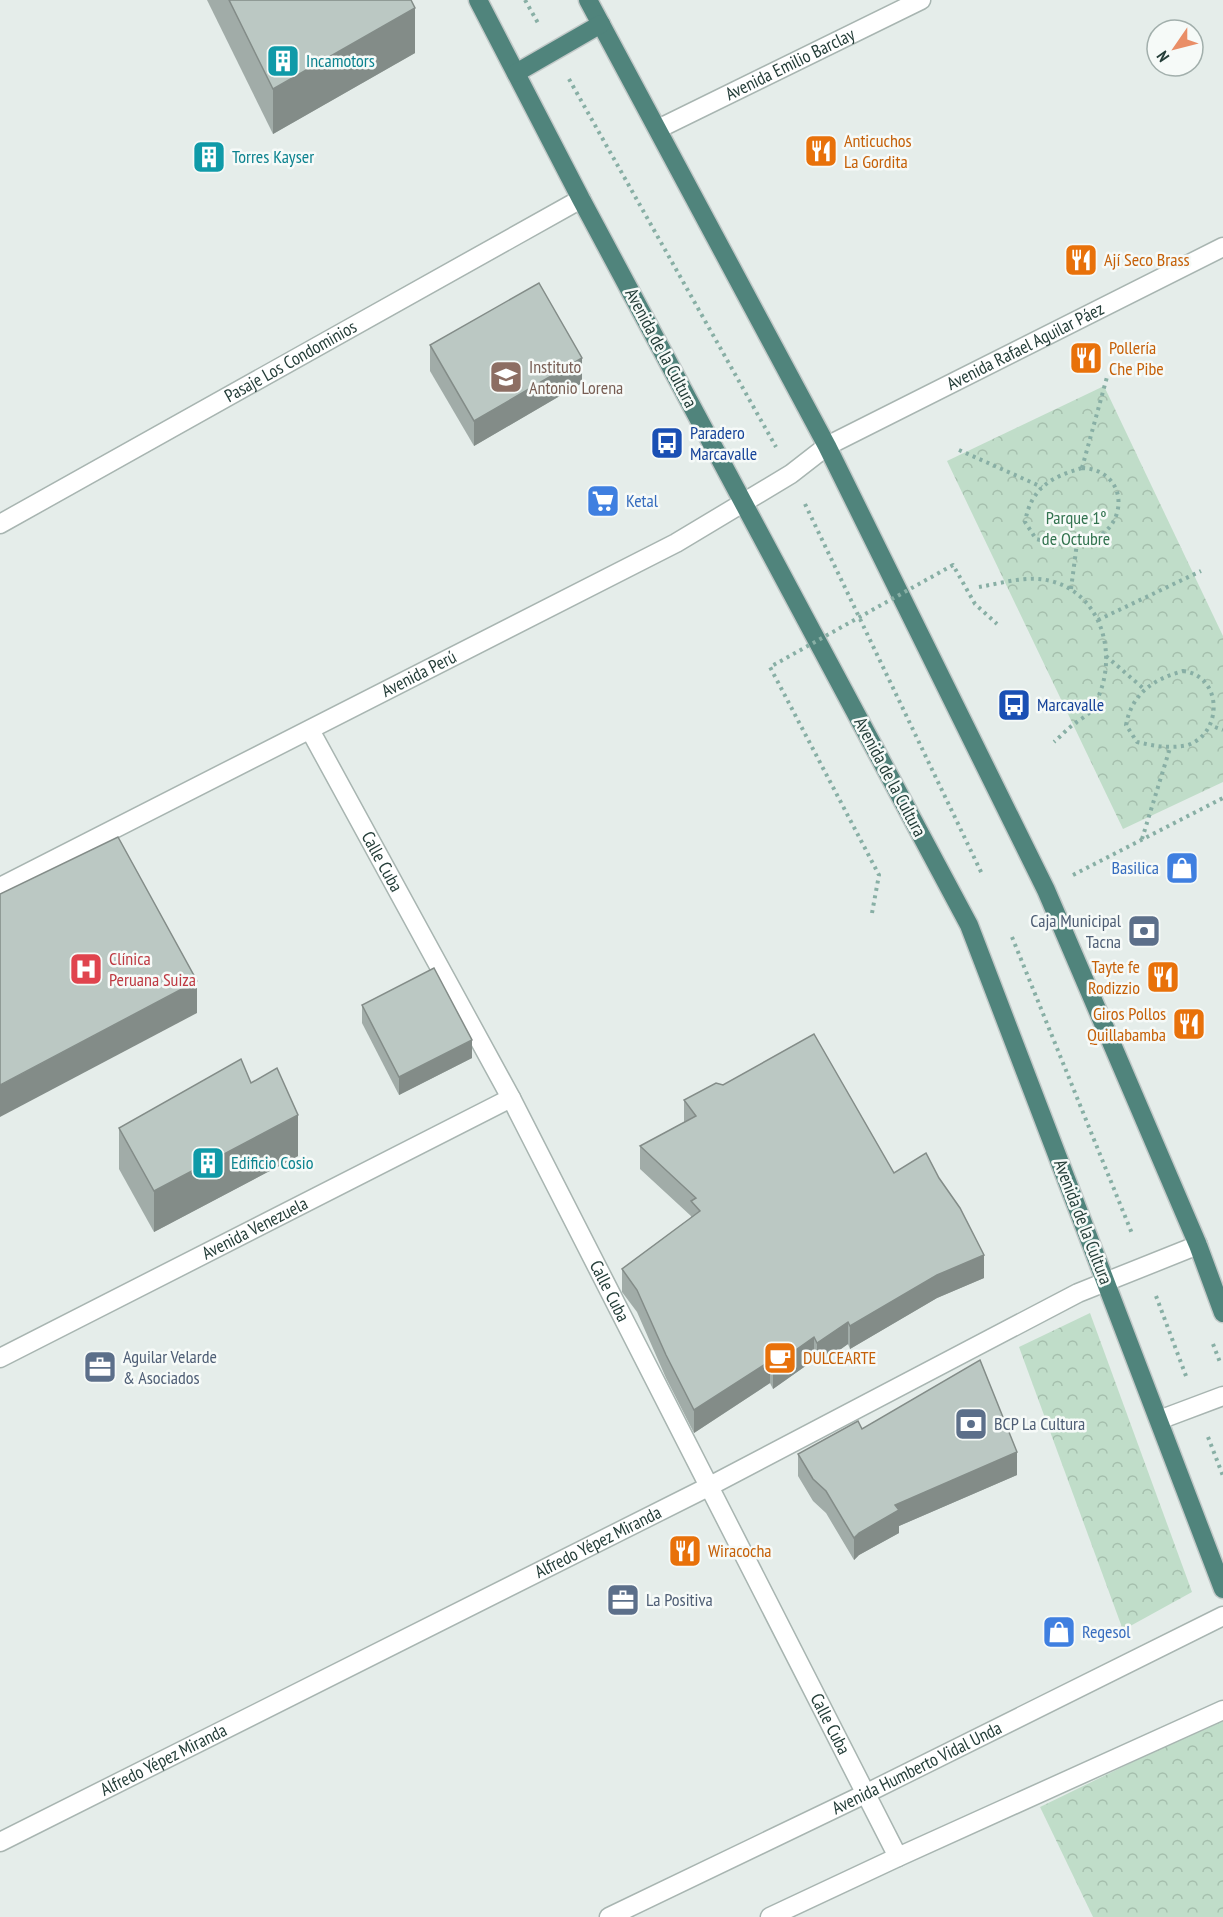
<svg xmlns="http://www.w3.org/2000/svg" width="1223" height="1917" font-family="'PT Sans Narrow',sans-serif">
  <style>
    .park { fill: url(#park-crowns) }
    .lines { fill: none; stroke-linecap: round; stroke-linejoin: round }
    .minor-casing { stroke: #a8b5b1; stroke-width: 21 }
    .tertiary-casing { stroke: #a8b5b1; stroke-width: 21 }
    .trunk-casing { stroke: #c2c9c8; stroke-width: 21 }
    .path { stroke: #88afa5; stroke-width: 4; stroke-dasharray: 3 4.5; stroke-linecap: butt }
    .minor { stroke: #fff; stroke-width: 18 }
    .tertiary { stroke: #fff; stroke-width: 18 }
    .trunk { stroke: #50847c; stroke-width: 18 }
    .path-bridge { stroke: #88afa5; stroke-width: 4; stroke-dasharray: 3 4.5; stroke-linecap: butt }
    .wall { fill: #a1aca8 }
    .shaded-wall { fill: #838c88 }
    .building { fill: #bbc8c3; stroke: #838c88; stroke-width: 1.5 }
    .labels { text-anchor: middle; stroke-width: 5; stroke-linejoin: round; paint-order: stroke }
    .culture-label { font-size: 18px; fill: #0d838f; stroke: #f6faf8; text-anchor: start }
    .street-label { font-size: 18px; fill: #253e39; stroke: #f6faf8 }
    .food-label { font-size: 18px; fill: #c56008; stroke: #f6faf8; text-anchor: start }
    .education-label { font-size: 18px; fill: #785e54; stroke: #f6faf8; text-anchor: start }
    .transit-label { font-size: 18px; fill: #164399; stroke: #f6faf8; text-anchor: start }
    .shop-label { font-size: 18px; fill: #366cbe; stroke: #f6faf8; text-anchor: start }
    .park-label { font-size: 18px; fill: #32734f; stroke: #f6faf8 }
    .service-label { font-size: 18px; fill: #4e5e75; stroke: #f6faf8; text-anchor: start }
    .health-label { font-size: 18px; fill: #be3a42; stroke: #f6faf8; text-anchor: start }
  </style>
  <defs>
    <pattern id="park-crowns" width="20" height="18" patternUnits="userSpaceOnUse" patternTransform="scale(1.5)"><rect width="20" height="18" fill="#c0ddc9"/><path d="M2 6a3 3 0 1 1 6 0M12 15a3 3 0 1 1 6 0" fill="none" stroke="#a5bfad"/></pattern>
  </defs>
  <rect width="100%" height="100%" fill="#e5edea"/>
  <g class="park">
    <polygon points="1104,386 1223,636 1223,782 1123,829 947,461"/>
    <polygon points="1090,1313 1192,1592 1123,1630 1019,1347"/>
    <polygon points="1223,1718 1223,1917 1093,1917 1040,1807"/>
  </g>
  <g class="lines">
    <g class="minor-casing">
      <g id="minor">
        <path id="s1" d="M658,129L921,0"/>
        <path id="s2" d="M0,524L581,199"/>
        <path id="s3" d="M310,730L511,1098L898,1857"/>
        <path id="s4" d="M0,887L676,543L791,474L827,446"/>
        <path id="s5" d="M0,1358L511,1098"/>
        <polyline points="1159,1420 1223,1396"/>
        <path id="s6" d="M0,1842L708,1487L1078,1293L1198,1245"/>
        <path id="s7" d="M609,1917L865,1794L1223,1616"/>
        <polyline points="770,1917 898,1857 1223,1710"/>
      </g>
    </g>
    <g class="tertiary-casing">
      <g id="tertiary">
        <path id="s8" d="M827,446L1223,247"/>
      </g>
    </g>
    <g class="trunk-casing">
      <g id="trunk">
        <polyline points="478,0 581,199 969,925 1223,1589"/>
        <polyline points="588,0 827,446 1046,890 1198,1245 1223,1313"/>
        <polyline points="516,73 601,24"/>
      </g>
    </g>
    <g class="path">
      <polyline points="525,0 538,23"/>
      <polyline points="569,79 776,447"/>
      <polyline points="959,450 1042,487"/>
      <path d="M1082,468C1130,470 1130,530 1086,542C1069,547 1053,543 1036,539L1025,522C1031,488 1051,477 1082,468Z"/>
      <polyline points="1082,468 1107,377"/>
      <polyline points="805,504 983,876"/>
      <path d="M979,587C1002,583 1028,575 1051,581C1108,596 1121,669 1089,713C1085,717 1079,720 1074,724C1067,729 1061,736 1054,742"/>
      <polyline points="1071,589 1077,543"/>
      <polyline points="1098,620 1201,571"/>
      <polyline points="1106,656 1144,689"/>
      <path d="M1183,671C1223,676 1223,733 1188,745C1170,749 1154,746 1137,742L1126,725C1132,693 1154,679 1183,671Z"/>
      <polyline points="1215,727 1223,730"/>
      <polyline points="1142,839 1170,748"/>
      <polyline points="1073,875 1223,798"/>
      <polyline points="1012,937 1133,1236"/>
      <polyline points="1156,1296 1186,1376"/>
      <polyline points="1213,1344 1221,1365"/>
      <polyline points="1208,1437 1223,1476"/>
    </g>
    <use href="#minor" class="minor"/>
    <use href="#tertiary" class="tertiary"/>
    <use href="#trunk" class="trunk"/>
    <polyline class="path-bridge" points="872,913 879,875 770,667 953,565 975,604 997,624"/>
  </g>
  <g class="wall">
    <polygon points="207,0 411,0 415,53 273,134"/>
    <polygon points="430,345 582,383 474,446 430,371"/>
    <polygon points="362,1005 472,1058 399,1095 362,1023"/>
    <polygon points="251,1083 298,1156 154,1232 119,1169 119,1128"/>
    <polygon points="684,1100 894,1173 984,1278 937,1298 850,1349 848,1344 817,1366 814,1360 773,1389 770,1383 694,1433 666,1378 637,1312 622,1292 622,1269 691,1218 691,1216 640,1169 640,1146 684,1122"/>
    <polygon points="862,1429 1017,1475 899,1526 899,1533 859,1555 854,1560 826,1513 813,1501 798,1476 798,1454"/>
  </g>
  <g class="shaded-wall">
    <polygon points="415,8 415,53 273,134 273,89"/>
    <polygon points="582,358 582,383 474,446 474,421"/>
    <polygon points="197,981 197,1013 0,1117 0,1085"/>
    <polygon points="472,1040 472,1058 399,1095 399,1077"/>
    <polygon points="298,1115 298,1156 154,1232 154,1191"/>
    <polygon points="984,1255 984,1278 937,1298 850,1349 850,1326 937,1275"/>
    <polygon points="848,1322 848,1344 817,1366 817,1343"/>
    <polygon points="814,1337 814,1360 773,1389 773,1366"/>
    <polygon points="770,1361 770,1383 694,1433 694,1410"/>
    <polygon points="1017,1452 1017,1475 899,1526 899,1533 859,1555 854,1560 854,1538 859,1533 895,1505"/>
  </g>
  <g class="building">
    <polygon points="229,0 411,0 415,8 273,89"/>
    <polygon points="539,283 582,358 474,421 430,345"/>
    <polygon points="118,837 197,981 0,1085 0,894"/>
    <polygon points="434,968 472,1040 399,1077 362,1005"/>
    <polygon points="814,1034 894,1173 926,1153 939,1178 960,1208 984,1255 937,1275 850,1326 848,1322 817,1343 814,1337 773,1366 770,1361 694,1410 666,1355 637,1290 622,1269 700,1211 691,1201 696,1198 640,1146 696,1116 684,1100 716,1083 723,1085"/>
    <polygon points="241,1059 251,1083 277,1068 298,1115 154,1191 119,1128"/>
    <polygon points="980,1360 1017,1452 895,1505 899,1510 859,1533 854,1538 826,1491 813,1479 798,1454 858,1421 862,1429"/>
  </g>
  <defs>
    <g id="building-square" transform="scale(1.725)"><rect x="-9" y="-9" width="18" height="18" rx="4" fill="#0f9aa8" stroke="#f6faf8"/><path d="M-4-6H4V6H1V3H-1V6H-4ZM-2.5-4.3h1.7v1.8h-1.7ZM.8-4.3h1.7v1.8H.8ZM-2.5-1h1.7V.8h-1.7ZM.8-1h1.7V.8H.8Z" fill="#fff"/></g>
    <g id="restaurant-square" transform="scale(1.725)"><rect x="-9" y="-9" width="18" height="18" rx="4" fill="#e8710a" stroke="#f6faf8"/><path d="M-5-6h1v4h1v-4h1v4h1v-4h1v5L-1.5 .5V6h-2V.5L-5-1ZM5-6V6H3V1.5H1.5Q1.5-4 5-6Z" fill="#fff"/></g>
    <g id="university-square" transform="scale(1.725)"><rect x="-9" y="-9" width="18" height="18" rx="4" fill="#8d6e63" stroke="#f6faf8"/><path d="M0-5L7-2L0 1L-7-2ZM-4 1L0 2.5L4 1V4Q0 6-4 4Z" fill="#fff"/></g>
    <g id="bus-square" transform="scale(1.725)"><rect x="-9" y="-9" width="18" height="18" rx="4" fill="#1a4fb4" stroke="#f6faf8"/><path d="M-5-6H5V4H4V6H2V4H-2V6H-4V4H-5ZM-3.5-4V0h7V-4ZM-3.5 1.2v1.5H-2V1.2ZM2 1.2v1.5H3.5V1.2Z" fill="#fff"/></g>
    <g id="supermarket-square" transform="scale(1.725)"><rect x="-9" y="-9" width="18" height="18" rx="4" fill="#3f7fe0" stroke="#f6faf8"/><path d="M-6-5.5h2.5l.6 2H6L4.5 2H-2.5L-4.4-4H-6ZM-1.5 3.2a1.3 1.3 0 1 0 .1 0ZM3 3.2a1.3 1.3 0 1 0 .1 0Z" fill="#fff"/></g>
    <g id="shop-square" transform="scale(1.725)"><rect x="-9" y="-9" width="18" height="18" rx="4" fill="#3f7fe0" stroke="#f6faf8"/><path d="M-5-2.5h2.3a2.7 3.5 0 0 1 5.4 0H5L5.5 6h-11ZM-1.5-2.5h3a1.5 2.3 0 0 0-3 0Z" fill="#fff"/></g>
    <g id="bank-square" transform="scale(1.725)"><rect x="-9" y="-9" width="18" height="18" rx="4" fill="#5c6f8a" stroke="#f6faf8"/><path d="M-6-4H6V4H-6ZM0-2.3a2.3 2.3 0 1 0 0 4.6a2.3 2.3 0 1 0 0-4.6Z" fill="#fff"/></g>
    <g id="hospital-square" transform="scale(1.725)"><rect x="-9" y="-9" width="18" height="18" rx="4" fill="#e0444e" stroke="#f6faf8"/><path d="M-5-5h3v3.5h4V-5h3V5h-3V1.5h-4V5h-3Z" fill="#fff"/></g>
    <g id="cafe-square" transform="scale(1.725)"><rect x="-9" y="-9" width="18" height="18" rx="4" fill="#e8710a" stroke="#f6faf8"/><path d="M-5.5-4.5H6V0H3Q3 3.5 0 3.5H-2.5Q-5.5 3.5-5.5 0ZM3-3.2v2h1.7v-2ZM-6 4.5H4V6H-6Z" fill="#fff"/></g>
    <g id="office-square" transform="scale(1.725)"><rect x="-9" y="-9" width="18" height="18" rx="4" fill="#5c6f8a" stroke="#f6faf8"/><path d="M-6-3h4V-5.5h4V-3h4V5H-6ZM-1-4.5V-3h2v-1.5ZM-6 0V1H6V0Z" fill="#fff"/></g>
  </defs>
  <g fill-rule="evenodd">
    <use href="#building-square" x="283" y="61"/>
    <use href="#restaurant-square" x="821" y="151"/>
    <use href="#building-square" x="209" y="157"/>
    <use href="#restaurant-square" x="1081" y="260"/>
    <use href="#restaurant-square" x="1086" y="358"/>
    <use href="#university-square" x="506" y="377"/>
    <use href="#bus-square" x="667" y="443"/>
    <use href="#supermarket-square" x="603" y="501"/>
    <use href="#bus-square" x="1014" y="705"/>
    <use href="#shop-square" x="1182" y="868"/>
    <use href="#bank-square" x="1144" y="931"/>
    <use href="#hospital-square" x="86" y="969"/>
    <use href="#restaurant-square" x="1163" y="977"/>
    <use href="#restaurant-square" x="1189" y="1024"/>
    <use href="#building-square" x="208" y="1163"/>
    <use href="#cafe-square" x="780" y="1358"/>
    <use href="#office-square" x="100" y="1367"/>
    <use href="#bank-square" x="971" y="1424"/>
    <use href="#restaurant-square" x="685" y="1551"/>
    <use href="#office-square" x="623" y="1600"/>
    <use href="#shop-square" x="1059" y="1632"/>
  </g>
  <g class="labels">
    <g class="culture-label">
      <text x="306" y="67">Incamotors</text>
      <text x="232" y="163">Torres Kayser</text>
      <text x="231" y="1169">Edificio Cosio</text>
    </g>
    <g class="street-label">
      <text dy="6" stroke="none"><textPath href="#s1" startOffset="147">Avenida Emilio Barclay</textPath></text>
      <text dy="6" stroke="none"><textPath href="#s8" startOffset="222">Avenida Rafael Aguilar Páez</textPath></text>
      <text transform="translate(661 348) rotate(62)" y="6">Avenida de la Cultura</text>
      <text dy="6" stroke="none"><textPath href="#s2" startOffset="333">Pasaje Los Condominios</textPath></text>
      <text dy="6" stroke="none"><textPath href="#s4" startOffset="470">Avenida Perú</textPath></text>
      <text transform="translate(890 777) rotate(62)" y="6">Avenida de la Cultura</text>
      <text dy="6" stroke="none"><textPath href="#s3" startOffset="150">Calle Cuba</textPath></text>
      <text transform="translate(1083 1222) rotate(69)" y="6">Avenida de la Cultura</text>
      <text dy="6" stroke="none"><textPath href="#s5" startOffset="286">Avenida Venezuela</textPath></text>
      <text dy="6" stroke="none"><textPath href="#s3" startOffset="636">Calle Cuba</textPath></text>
      <text dy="6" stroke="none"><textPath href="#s6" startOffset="669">Alfredo Yépez Miranda</textPath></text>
      <text dy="6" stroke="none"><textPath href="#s3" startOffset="1122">Calle Cuba</textPath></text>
      <text dy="6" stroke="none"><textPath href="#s6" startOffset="183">Alfredo Yépez Miranda</textPath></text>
      <text dy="6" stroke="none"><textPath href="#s7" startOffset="342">Avenida Humberto Vidal Unda</textPath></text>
    </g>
    <g class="food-label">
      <text x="844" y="147">Anticuchos<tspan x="844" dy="21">La Gordita</tspan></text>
      <text x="1104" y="266">Ají Seco Brass</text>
      <text x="1109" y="354">Pollería<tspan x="1109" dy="21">Che Pibe</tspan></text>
      <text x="1140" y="973" text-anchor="end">Tayte fe<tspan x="1140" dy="21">Rodizzio</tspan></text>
      <text x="1166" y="1020" text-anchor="end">Giros Pollos<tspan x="1166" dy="21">Quillabamba</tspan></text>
      <text x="803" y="1364">DULCEARTE</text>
      <text x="708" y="1557">Wiracocha</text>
    </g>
    <g class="education-label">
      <text x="529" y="373">Instituto<tspan x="529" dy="21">Antonio Lorena</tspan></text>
    </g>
    <g class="transit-label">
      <text x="690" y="439">Paradero<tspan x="690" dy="21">Marcavalle</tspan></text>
      <text x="1037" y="711">Marcavalle</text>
    </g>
    <g class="shop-label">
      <text x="626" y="507">Ketal</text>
      <text x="1159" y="874" text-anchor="end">Basilica</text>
      <text x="1082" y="1638">Regesol</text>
    </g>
    <g class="park-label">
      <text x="1076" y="524">Parque 1º<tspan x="1076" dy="21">de Octubre</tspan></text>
    </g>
    <g class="service-label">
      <text x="1121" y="927" text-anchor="end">Caja Municipal<tspan x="1121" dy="21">Tacna</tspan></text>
      <text x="123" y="1363">Aguilar Velarde<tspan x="123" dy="21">&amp; Asociados</tspan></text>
      <text x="994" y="1430">BCP La Cultura</text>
      <text x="646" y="1606">La Positiva</text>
    </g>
    <g class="health-label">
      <text x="109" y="965">Clínica<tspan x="109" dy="21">Peruana Suiza</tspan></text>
    </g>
  </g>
  <g transform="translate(1175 48) rotate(235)"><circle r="28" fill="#f6faf8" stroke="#a2afac" stroke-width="1.5"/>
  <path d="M0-4.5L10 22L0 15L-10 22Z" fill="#e98e67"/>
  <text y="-9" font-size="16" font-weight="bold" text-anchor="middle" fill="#253e39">N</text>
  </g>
</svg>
